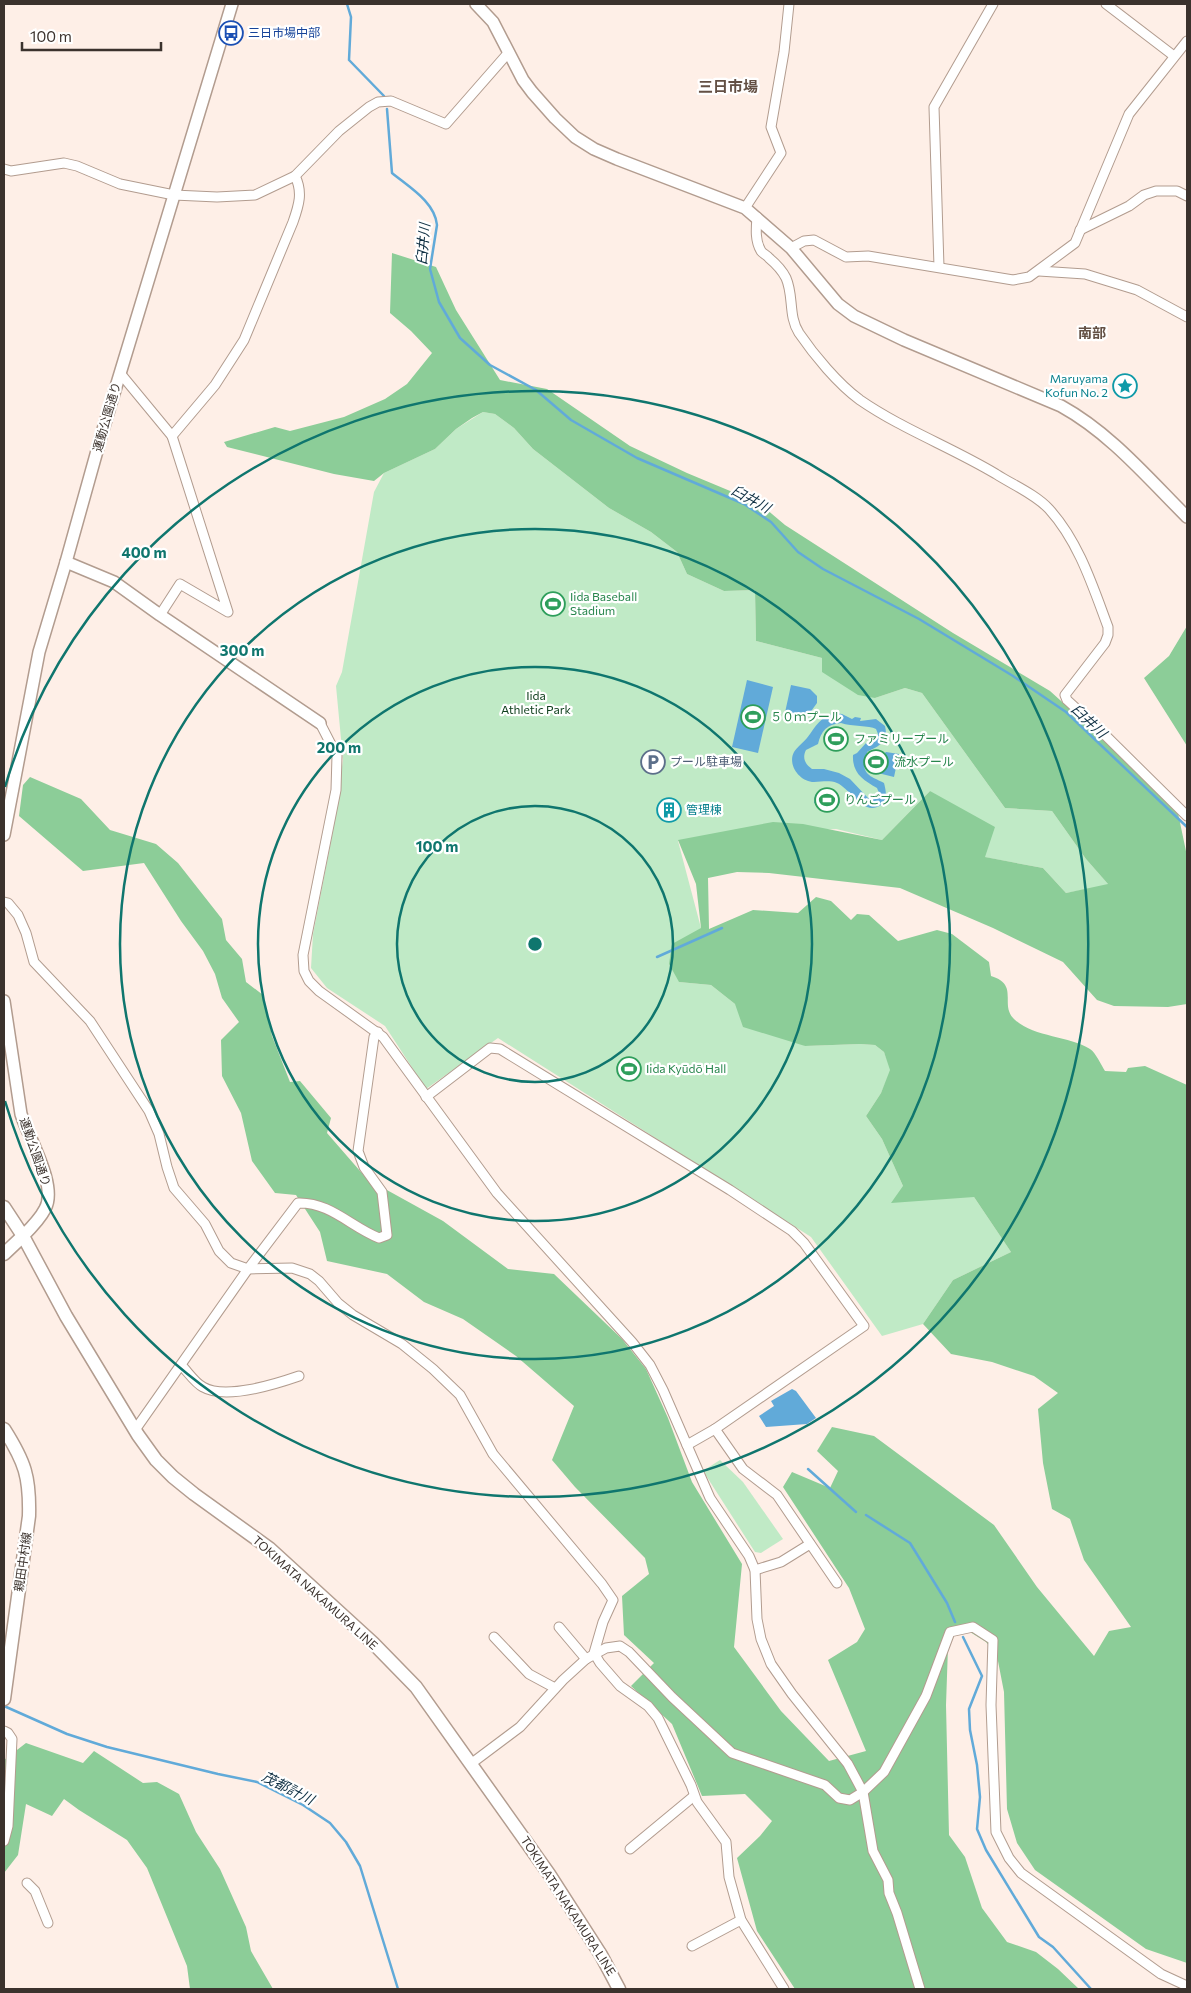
<svg xmlns="http://www.w3.org/2000/svg" width="1191" height="1993" font-family="Commissioner,'Noto Sans JP',sans-serif">
  <style>
    .green { fill: #c0eac6 }
    .forest { fill: #8ccd98 }
    .water { fill: #61aad9; fill-rule: evenodd }
    .lines { fill: none; stroke-linecap: round; stroke-linejoin: round }
    .stream { stroke: #61aad9; stroke-width: 2.5 }
    .minor-casing { stroke: #b29c8f; stroke-width: 11 }
    .tertiary-casing { stroke: #b29c8f; stroke-width: 14 }
    .secondary-casing { stroke: #b29c8f; stroke-width: 15 }
    .minor { stroke: #fff; stroke-width: 9 }
    .tertiary { stroke: #fff; stroke-width: 11 }
    .secondary { stroke: #fff; stroke-width: 12 }
    .ring { fill: none; stroke: #0f766e; stroke-width: 2.5 }
    .labels { text-anchor: middle; stroke-width: 4.5; stroke-linejoin: round; paint-order: stroke }
    .transit-label { font-size: 12px; fill: #164399; stroke: #fff; text-anchor: start }
    .culture-label { font-size: 12px; fill: #0d838f; stroke: #fff; text-anchor: end }
    .street-label { font-size: 12px; fill: #3b322d; stroke: #fff }
    .leisure-label { font-size: 12px; fill: #27864d; stroke: #fff; text-anchor: start }
    .park-label { font-size: 12px; fill: #10401e; stroke: #fff }
    .service-label { font-size: 12px; fill: #4e5e75; stroke: #fff; text-anchor: start }
    .water-label { font-size: 14px; font-style: italic; fill: #0f3044; stroke: #fff }
    .neighbourhood-label { font-size: 14px; font-weight: bold; fill: #635044; stroke: #fff }
    .quarter-label { font-size: 15px; font-weight: bold; fill: #635044; stroke: #fff }
    .centre { fill: #0f766e; stroke: #fff; stroke-width: 2.5 }
    .ring-label { font-size: 15px; text-anchor: middle; font-weight: bold; fill: #0f766e; stroke: #fff; stroke-width: 4.5; stroke-linejoin: round; paint-order: stroke }
  </style>
  <rect width="100%" height="100%" fill="#feefe7"/>
  <g class="green">
    <polygon points="483,412 495,414 514,428 533,449 609,508 651,532 677,552 687,574 724,591 755,590 756,641 822,658 875,698 905,688 922,693 1005,808 1052,811 1086,859 1109,885 1066,893 1043,868 984,857 930,791 882,840 836,829 678,841 701,928 679,982 711,985 735,1004 805,1046 860,1044 875,1045 884,1052 891,1070 881,1093 866,1116 882,1139 903,1186 974,1197 1011,1252 953,1280 923,1324 882,1336 811,1237 498,1038 426,1089 385,1026 327,988 311,968 313,934 333,831 343,760 336,686 342,672 374,492 384,473 435,449 456,429"/>
    <polygon points="720,1460 743,1482 783,1539 761,1553 755,1552 705,1474 706,1469"/>
  </g>
  <g class="forest">
    <path d="M392,253L436,267L456,310L500,380L547,389L630,446L687,473L759,503L785,525L953,633L1050,691L1080,718L1178,813L1187,856V1004L1168,1007L1114,1006L1097,1000L1063,962L993,928L900,888L769,873L737,872L708,878L709,929L753,910L798,913L816,897L831,901L851,920L857,914L869,915L898,941L937,930L952,934L989,962L991,976C1020,985 999,1004 1014,1019C1032,1037 1069,1036 1090,1049C1096,1053 1101,1065 1105,1071L1126,1072L1128,1068L1145,1066L1187,1085V1963L1146,1949L1035,1870L1017,1843L1007,1809L1004,1692L997,1656L986,1642L970,1632L954,1636L948,1647L946,1705L949,1835L965,1857L982,1908L1007,1942L1036,1952L1058,1969L1079,1989H795L757,1931L737,1858L760,1836L772,1821L745,1794L702,1796L672,1724L631,1686L654,1663L624,1635L622,1596L649,1574L645,1558L575,1487L552,1460L574,1406L516,1356L463,1319L424,1302L387,1274L327,1261L320,1232L296,1195L275,1193L252,1161L241,1113L222,1076L221,1040L239,1022L222,998L215,974L203,951L181,921L144,863L83,871L19,816L23,785L30,777L81,799L110,830L156,844L178,863L222,919L226,940L242,959L246,982L263,995L272,1036L290,1082L300,1081L331,1118L327,1133L367,1179L443,1221L508,1269L554,1274L622,1339L646,1369L668,1418L692,1482L742,1564L734,1647L781,1711L829,1761L866,1751L828,1660L857,1642L865,1629L849,1588L783,1487L792,1472L830,1488L838,1471L817,1451L832,1427L874,1436L994,1525L1037,1587L1094,1656L1109,1631L1131,1627L1084,1560L1070,1519L1052,1509L1043,1463L1038,1409L1058,1393L1034,1376L992,1362L951,1354L923,1324L953,1280L1011,1252L974,1197L891,1203L903,1186L882,1139L866,1116L881,1093L890,1070L884,1052L875,1045L860,1044L805,1046L743,1027L735,1004L711,985L679,982L669,964L672,944L701,928L696,884L678,840L773,822L803,824L882,840L930,791L995,827L985,857L1043,868L1066,893L1108,884L1086,859L1052,811L1005,808L922,693L905,688L875,698L858,695L822,672V658L756,641L755,590L724,591L687,574L677,552L651,532L609,508L533,449L514,428L495,414L483,412L472,418L456,429L435,449L384,473L374,481L334,474L227,447L224,442L275,427L290,431L344,417L385,399L407,384L432,353L411,331L390,313Z"/>
    <polygon points="1187,626 1187,746 1144,678 1169,656"/>
    <polygon points="26,1743 83,1763 94,1751 143,1783 157,1782 179,1794 196,1832 220,1869 246,1927 251,1951 273,1989 190,1989 187,1966 147,1868 127,1840 79,1810 64,1799 52,1816 26,1804 18,1855 4,1873 4,1760"/>
  </g>
  <g class="water">
    <polygon points="747,680 773,687 758,753 732,747"/>
    <polygon points="791,685 810,689 817,696 817,703 804,721 784,717"/>
    <path d="M835,713L842,714L852,719L855,717L861,718L860,721L876,719L885,726C889,742 879,746 867,752V758L877,760L886,752L899,754L894,777L874,772L869,765L864,764C864,776 875,778 884,783C886,791 888,799 881,805C863,817 851,789 837,783C829,780 822,782 814,782C800,782 787,765 794,752C797,747 803,743 807,738C816,726 820,717 835,713ZM841,723C852,727 869,725 876,729L878,734L876,740L866,743L857,753L853,755C852,773 863,780 877,788L879,793L878,797L873,799L868,798L850,779L839,773L824,769H812C805,764 802,758 806,750L818,744C821,731 827,724 841,723Z"/>
    <circle cx="836" cy="738" r="8"/>
    <path d="M822,790C832,790 838,792 840,802L837,808L814,803L815,795Z"/>
    <polygon points="792,1389 796,1391 816,1418 807,1424 766,1427 759,1416 774,1406 771,1401"/>
  </g>
  <g class="lines">
    <g class="stream">
      <polyline points="347,4 351,17 349,60 384,96"/>
      <path d="M387,109L392,173C409,187 435,202 437,225L430,269L439,302L460,338L490,365L536,390L571,420L637,458L744,504L771,522L798,552L823,569L919,619L1013,676L1066,712L1187,827"/>
      <polyline points="657,957 722,928"/>
      <polyline points="808,1469 856,1512"/>
      <polyline points="866,1515 910,1543 947,1603 955,1622"/>
      <polyline points="963,1637 982,1676 969,1709 970,1730 977,1765 980,1797 977,1829 986,1850 1039,1937 1053,1947 1091,1989"/>
      <polyline points="4,1706 67,1734 107,1747 218,1774 257,1782 303,1805 330,1823 346,1842 360,1866 398,1989"/>
    </g>
    <g class="minor-casing">
      <g id="minor">
        <polyline points="1106,4 1174,56"/>
        <polyline points="4,169 11,171 64,163 77,166 120,184 174,195 217,197 255,195 295,176 339,131 369,107 378,102 391,101 446,124 509,52"/>
        <polyline points="745,208 781,153 771,127 784,52 789,4"/>
        <path d="M757,217C756,229 755,241 761,251C763,254 767,255 769,258C775,263 783,272 786,278C794,296 788,316 799,333C814,355 838,384 860,400C902,429 951,447 996,474C1013,485 1035,494 1049,509C1079,542 1093,587 1108,627V635L1105,643L1065,695L1067,700L1102,732L1187,816"/>
        <polyline points="1080,230 1129,206 1144,195 1156,191 1177,191 1187,196"/>
        <polyline points="791,248 804,241 814,240 846,257 868,256 886,259 1013,280 1029,277 1075,243 1129,114 1187,41"/>
        <polyline points="939,267 934,107 993,4"/>
        <polyline points="1039,271 1085,274 1137,290 1187,317"/>
        <polyline points="120,373 172,436 228,612 180,584 160,615"/>
        <path d="M172,436L215,385L244,340L293,222C299,205 303,192 295,176"/>
        <polyline points="320,723 337,756 336,790 303,955 304,971 309,981 319,991 383,1037 497,1193 632,1342 650,1365 663,1390 710,1498 749,1556 755,1570 757,1619 761,1639 771,1664 792,1694 848,1764 863,1792 873,1851 888,1880 889,1893 897,1913 920,1989"/>
        <polyline points="4,902 8,903 18,915 26,933 34,962 90,1021 149,1111 159,1134 167,1167 174,1188 205,1224 219,1251 231,1263 248,1269 292,1268 310,1274 319,1281 338,1303 353,1315 402,1344 433,1369 460,1395 493,1454 602,1584 613,1600 603,1622 594,1653 600,1663 620,1686 648,1706 658,1718 691,1785 697,1802 726,1842 729,1877 741,1920 784,1989"/>
        <polyline points="426,1097 490,1048 500,1049 730,1190 792,1231 804,1243 864,1326 715,1429 687,1445"/>
        <path d="M181,1365C188,1372 195,1383 203,1387C225,1400 276,1384 299,1376"/>
        <polyline points="715,1429 743,1469 777,1495 837,1583"/>
        <path d="M135,1430L248,1269L298,1203C330,1202 351,1227 379,1238L387,1235L382,1192L364,1167L358,1151L374,1037L378,1032"/>
        <polyline points="755,1570 781,1562 810,1544"/>
        <polyline points="559,1627 586,1659"/>
        <polyline points="494,1637 529,1674 555,1688"/>
        <polyline points="4,1731 8,1733 12,1739 8,1826 4,1841"/>
        <polyline points="472,1763 520,1727 563,1680 586,1659 606,1648 620,1646 629,1652 672,1697 732,1753 825,1785 839,1798 850,1800 863,1792 884,1772 926,1696 950,1632 973,1627 993,1640 991,1705 996,1832 1009,1858 1021,1873 1161,1974 1187,1986"/>
        <polyline points="630,1849 694,1796"/>
        <polyline points="27,1883 35,1891 48,1923"/>
        <polyline points="692,1946 741,1920"/>
      </g>
    </g>
    <g class="tertiary-casing">
      <g id="tertiary">
        <path d="M476,4L493,22L523,80L532,92L555,118L575,137L594,149L617,159L745,208L791,248L838,304L854,316L904,340L1061,406C1110,433 1147,477 1187,517"/>
        <polyline points="66,562 114,582 160,615 320,723"/>
        <polyline points="4,835 39,652 66,562 102,433 232,4"/>
        <path d="M4,1001L21,1114C29,1139 58,1186 45,1209C40,1219 31,1228 23,1236"/>
      </g>
    </g>
    <g class="secondary-casing">
      <g id="secondary">
        <polyline points="4,1207 23,1236 66,1316 138,1435 156,1460 173,1477 194,1494 269,1548 373,1643 416,1687 549,1874 601,1955 619,1989"/>
        <polyline points="4,1254 23,1236"/>
        <path d="M4,1429C25,1462 30,1477 29,1516L4,1699"/>
      </g>
    </g>
    <use href="#minor" class="minor"/>
    <use href="#tertiary" class="tertiary"/>
    <use href="#secondary" class="secondary"/>
  </g>
  <g class="ring">
    <circle cx="535" cy="944" r="138"/>
    <circle cx="535" cy="944" r="277"/>
    <circle cx="535" cy="944" r="415"/>
    <path d="M5 787A553 553 0 1 1 5 1101"/>
  </g>
  <defs>
    <g id="bus-ring" transform="scale(1.25)"><circle r="9.5" fill="#fff" stroke="#1a4fb4" stroke-width="1.5"/><path d="M-5-6H5V4H4V6H2V4H-2V6H-4V4H-5ZM-3.5-4V0h7V-4ZM-3.5 1.2v1.5H-2V1.2ZM2 1.2v1.5H3.5V1.2Z" fill="#1a4fb4"/></g>
    <g id="sight-ring" transform="scale(1.25)"><circle r="9.5" fill="#fff" stroke="#0f9aa8" stroke-width="1.5"/><path d="M0-6L1.8-2.2L6-1.7L2.9 1.2L3.7 5.4L0 3.3L-3.7 5.4L-2.9 1.2L-6-1.7L-1.8-2.2Z" fill="#0f9aa8"/></g>
    <g id="stadium-ring" transform="scale(1.25)"><circle r="9.5" fill="#fff" stroke="#2e9e5b" stroke-width="1.5"/><path d="M0-5a6.5 5 0 1 0 0 10a6.5 5 0 1 0 0-10ZM-3.5-1.8h7v3.6h-7Z" fill="#2e9e5b"/></g>
    <g id="parking-ring" transform="scale(1.25)"><circle r="9.5" fill="#fff" stroke="#5c6f8a" stroke-width="1.5"/><path d="M-3.5-5.5H1a3.5 3.5 0 0 1 0 7H-1V5.5H-3.5ZM-1-3.4V-.6H.8a1.4 1.4 0 0 0 0-2.8Z" fill="#5c6f8a"/></g>
    <g id="building-ring" transform="scale(1.25)"><circle r="9.5" fill="#fff" stroke="#0f9aa8" stroke-width="1.5"/><path d="M-4-6H4V6H1V3H-1V6H-4ZM-2.5-4.3h1.7v1.8h-1.7ZM.8-4.3h1.7v1.8H.8ZM-2.5-1h1.7V.8h-1.7ZM.8-1h1.7V.8H.8Z" fill="#0f9aa8"/></g>
  </defs>
  <g fill-rule="evenodd">
    <use href="#bus-ring" x="231" y="33"/>
    <use href="#sight-ring" x="1125" y="386"/>
    <use href="#stadium-ring" x="553" y="604"/>
    <use href="#stadium-ring" x="753" y="717"/>
    <use href="#stadium-ring" x="836" y="739"/>
    <use href="#parking-ring" x="653" y="762"/>
    <use href="#stadium-ring" x="876" y="762"/>
    <use href="#stadium-ring" x="827" y="800"/>
    <use href="#building-ring" x="669" y="810"/>
    <use href="#stadium-ring" x="629" y="1069"/>
  </g>
  <g class="labels">
    <g class="transit-label">
      <text x="248" y="37">三日市場中部</text>
    </g>
    <g class="culture-label">
      <text x="1108" y="383">Maruyama<tspan x="1108" dy="14">Kofun No. 2</tspan></text>
      <text x="686" y="814" text-anchor="start">管理棟</text>
    </g>
    <g class="street-label">
      <text transform="translate(107 417) rotate(-74)" y="4">運動公園通り</text>
      <text transform="translate(35 1152) rotate(71)" y="4">運動公園通り</text>
      <text transform="translate(23 1562) rotate(-82)" y="4">親田中村線</text>
      <text transform="translate(315 1593) rotate(42)" y="4">TOKIMATA NAKAMURA LINE</text>
      <text transform="translate(568 1906) rotate(57)" y="4">TOKIMATA NAKAMURA LINE</text>
    </g>
    <g class="leisure-label">
      <text x="570" y="601">Iida Baseball<tspan x="570" dy="14">Stadium</tspan></text>
      <text x="770" y="721">５０ｍプール</text>
      <text x="854" y="743">ファミリープール</text>
      <text x="894" y="766">流水プール</text>
      <text x="844" y="804">りんごプール</text>
      <text x="646" y="1073">Iida Kyūdō Hall</text>
    </g>
    <g class="park-label">
      <text x="536" y="700">Iida<tspan x="536" dy="14">Athletic Park</tspan></text>
    </g>
    <g class="service-label">
      <text x="670" y="766">プール駐車場</text>
    </g>
    <g class="water-label">
      <text transform="translate(423 244) rotate(-85)" y="5">臼井川</text>
      <text transform="translate(751 499) rotate(29)" y="5">臼井川</text>
      <text transform="translate(1089 721) rotate(43)" y="5">臼井川</text>
      <text transform="translate(288 1788) rotate(27)" y="5">茂都計川</text>
    </g>
    <g class="neighbourhood-label">
      <text x="1092" y="338">南部</text>
    </g>
    <g class="quarter-label">
      <text x="728" y="92">三日市場</text>
    </g>
  </g>
  <circle cx="535" cy="944" r="8" class="centre"/>
  <g class="ring-label">
    <text x="144" y="558">400 m</text>
    <text x="242" y="656">300 m</text>
    <text x="339" y="753">200 m</text>
    <text x="437" y="852">100 m</text>
  </g>
  <rect width="1191" height="1993" fill="none" stroke="#3b322d" stroke-width="10"/>
  <path d="M22 42v8h139v-8" fill="none" stroke="#3b322d" stroke-width="2.5"/>
  <text x="30" y="42" font-size="15" fill="#3b322d" stroke="#ffffff" stroke-width="4" paint-order="stroke">100 m</text>
</svg>
